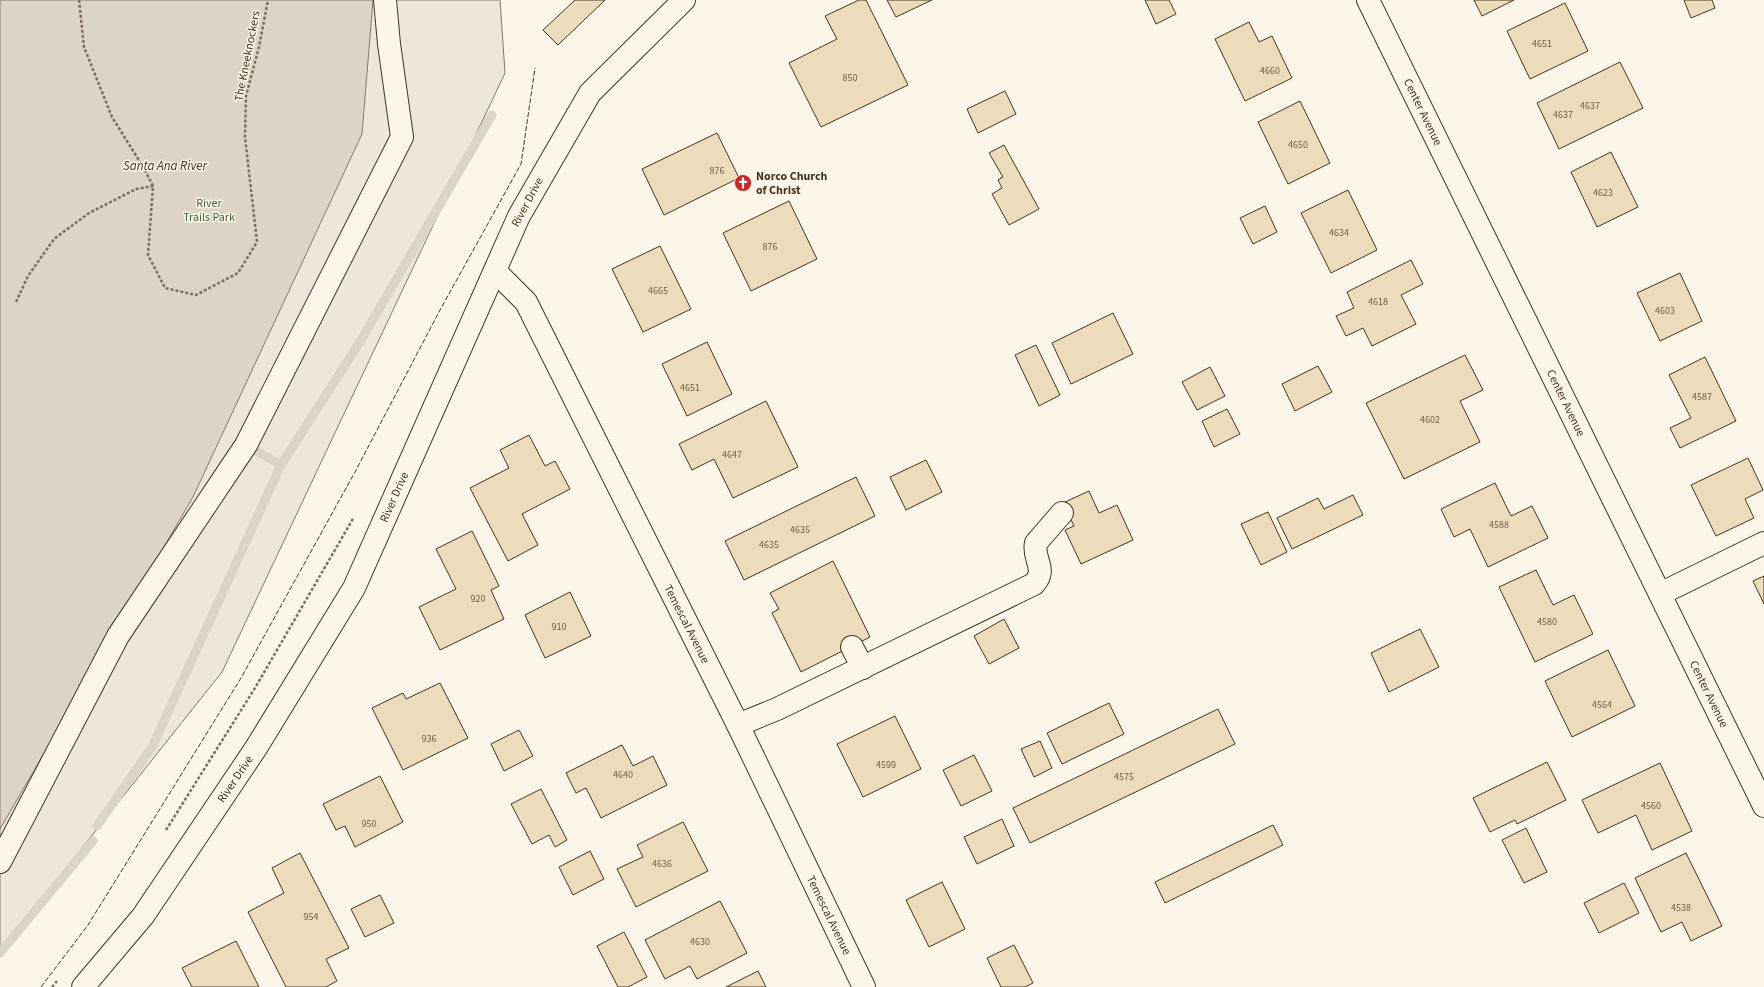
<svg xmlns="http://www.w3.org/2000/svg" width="1764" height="987" font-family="'Source Sans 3',sans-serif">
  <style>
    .green { fill: #ede6d9; stroke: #887966 }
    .water { fill: #dcd4c6; stroke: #887966 }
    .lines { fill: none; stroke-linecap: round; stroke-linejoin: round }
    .stream { stroke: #dcd4c6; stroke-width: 9 }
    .building { fill: #ecdcbc; stroke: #4a3520 }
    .minor-casing { stroke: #4a3520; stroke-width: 24 }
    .path { stroke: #7f6f5c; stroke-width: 2.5; stroke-dasharray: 3 2; stroke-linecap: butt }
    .minor { stroke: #fbf6e9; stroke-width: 22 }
    .fence { stroke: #4a3520; stroke-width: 1; stroke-dasharray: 5 2; stroke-linecap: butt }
    .labels { text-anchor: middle; stroke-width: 3; stroke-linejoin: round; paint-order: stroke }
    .number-label { font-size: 10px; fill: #725f47 }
    .street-label { font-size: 12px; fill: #4a3520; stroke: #fbf6e9 }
    .poi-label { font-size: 12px; font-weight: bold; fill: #4a3520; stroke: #fbf6e9; text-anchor: start }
    .park-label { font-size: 12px; fill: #436837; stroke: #fbf6e9 }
    .water-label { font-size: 13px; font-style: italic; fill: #4a3520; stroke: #fbf6e9 }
  </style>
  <rect width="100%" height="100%" fill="#fbf6e9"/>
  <polygon class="green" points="0,0 500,0 505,73 222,672 0,951"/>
  <polygon class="water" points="0,0 373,0 362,134 193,497 0,829"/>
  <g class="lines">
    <g class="stream">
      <polyline points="251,448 281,465 361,340 492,115"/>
      <polyline points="97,826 152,747 281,465"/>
      <polyline points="0,953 93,841"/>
    </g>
  </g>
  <g class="building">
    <polygon points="575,0 605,0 558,45 543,30"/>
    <polygon points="859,0 866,0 908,85 821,127 789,63 837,39 825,16"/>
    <polygon points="887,0 932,0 896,17"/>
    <polygon points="1145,0 1169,0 1176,14 1156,24"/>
    <polygon points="1474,0 1514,0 1482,16"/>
    <polygon points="1684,0 1712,0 1715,8 1691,18"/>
    <polygon points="1565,3 1588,51 1530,79 1507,31"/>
    <polygon points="1249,22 1259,42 1272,36 1292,78 1245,101 1215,39"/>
    <polygon points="1620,62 1643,108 1559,149 1537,103"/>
    <polygon points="1005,91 1016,114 978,133 967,109"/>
    <polygon points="1300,101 1330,163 1288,184 1258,122"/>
    <polygon points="717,133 739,178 664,215 642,169"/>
    <polygon points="1004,145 1039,209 1009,225 992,194 1002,188 998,180 1003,177 989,153"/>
    <polygon points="1611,152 1638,207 1597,227 1571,172"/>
    <polygon points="1348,190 1377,250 1331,273 1301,213"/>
    <polygon points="789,201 817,259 751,291 723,233"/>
    <polygon points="1265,206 1277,232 1253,244 1240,218"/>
    <polygon points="660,246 691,309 643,332 612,269"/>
    <polygon points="1411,260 1423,284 1401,295 1416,324 1372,346 1363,328 1346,336 1336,316 1354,308 1347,292"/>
    <polygon points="1680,273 1702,321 1660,341 1637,293"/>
    <polygon points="1113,313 1133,354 1071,384 1052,343"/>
    <polygon points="707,342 732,394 687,416 662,364"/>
    <polygon points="1036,345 1060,395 1039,406 1015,355"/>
    <polygon points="1465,355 1483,390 1460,401 1480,442 1404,479 1366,403"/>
    <polygon points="1705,357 1736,421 1680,448 1670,428 1691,418 1669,375"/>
    <polygon points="1318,366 1332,392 1295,411 1282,384"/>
    <polygon points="1210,367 1225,396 1197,410 1182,382"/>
    <polygon points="766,401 798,467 733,498 714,459 692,470 679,444"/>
    <polygon points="1227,409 1240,434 1214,447 1202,421"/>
    <polygon points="529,435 545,466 555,461 570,489 522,514 538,545 508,561 470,488 509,468 500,450"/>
    <polygon points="1748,458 1763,490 1745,499 1754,518 1716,536 1691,485"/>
    <polygon points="926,460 942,492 906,510 890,477"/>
    <polygon points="856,477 875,516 744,580 725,541"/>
    <polygon points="1495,483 1511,516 1532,506 1548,538 1488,567 1470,529 1454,537 1441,509"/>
    <polygon points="1089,491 1099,513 1117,505 1133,540 1081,564 1065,530 1074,526 1063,503"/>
    <polygon points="1353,495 1363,515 1292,549 1277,518 1318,498 1324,509"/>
    <polygon points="1268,512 1287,552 1261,565 1241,524"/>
    <polygon points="472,531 499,586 491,590 504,619 440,650 419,607 456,589 436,549"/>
    <polygon points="833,561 870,637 801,672 772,613 779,609 770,593"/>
    <polygon points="1536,570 1553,605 1574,595 1593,634 1535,662 1499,587"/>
    <polygon points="1764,576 1764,604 1753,581"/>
    <polygon points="570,592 591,636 545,658 525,615"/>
    <polygon points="1004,619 1019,648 989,664 974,636"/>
    <polygon points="1420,629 1439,667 1389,692 1371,653"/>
    <polygon points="1608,650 1635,706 1572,737 1545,681"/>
    <polygon points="440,683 468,738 403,770 372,708 403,693 406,699"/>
    <polygon points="1109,703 1124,734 1062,764 1047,733"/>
    <polygon points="1218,709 1235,744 1030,843 1013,808"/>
    <polygon points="895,716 921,769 863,797 837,744"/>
    <polygon points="519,730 533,756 504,771 491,744"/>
    <polygon points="1040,741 1052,768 1034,777 1021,749"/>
    <polygon points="622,745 633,766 653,756 667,785 601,818 586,788 576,793 566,773"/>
    <polygon points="974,755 992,791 961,806 943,770"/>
    <polygon points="1547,762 1566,800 1517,824 1515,820 1490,832 1473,798"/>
    <polygon points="1660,763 1692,831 1652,850 1636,815 1598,833 1582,800"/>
    <polygon points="380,776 403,822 355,847 345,826 336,830 323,804"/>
    <polygon points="541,789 567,840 555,847 549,835 532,844 511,804"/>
    <polygon points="1002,819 1014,846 977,864 964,837"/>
    <polygon points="683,822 708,871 636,907 617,869 643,857 637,845"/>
    <polygon points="1273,825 1283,845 1165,903 1155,882"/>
    <polygon points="1526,828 1547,872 1524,883 1502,840"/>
    <polygon points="590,851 604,879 573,895 559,867"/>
    <polygon points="300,853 349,948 326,959 337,981 326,987 286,987 248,912 284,893 272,868"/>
    <polygon points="1686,853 1722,926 1691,941 1682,922 1661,932 1635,878"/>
    <polygon points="942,882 965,929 929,947 906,900"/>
    <polygon points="1624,883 1639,913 1599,933 1584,903"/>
    <polygon points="380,895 394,923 365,937 351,909"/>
    <polygon points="720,901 747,953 697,979 690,966 665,979 645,940"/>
    <polygon points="624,932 647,977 628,987 618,987 597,946"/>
    <polygon points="236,941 259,987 192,987 182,968"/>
    <polygon points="1014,945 1033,983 1025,987 1001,987 987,958"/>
    <polygon points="758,971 766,987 726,987"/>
  </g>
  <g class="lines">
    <g class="minor-casing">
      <g id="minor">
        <polyline points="1368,0 1764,806"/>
        <polyline points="495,271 526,302 738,725 864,987"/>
        <polyline points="1660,594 1764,543"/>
        <polyline points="852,647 863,668"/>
        <path d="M738,725L777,709L1034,584C1048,569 1032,559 1036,543L1062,513"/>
        <polyline points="0,862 118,636 246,445 402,137 389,44 385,0"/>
        <polyline points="83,987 143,916 256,748 354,588 519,216 590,93 684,0"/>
      </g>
    </g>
    <g class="path">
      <polyline points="79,0 84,47 112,117 145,170 153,186 148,255 165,288 196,295 238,273 257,242 245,137 246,96 259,47 268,0"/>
      <polyline points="16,302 28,276 54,239 89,213 136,189 153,186"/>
      <polyline points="166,830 255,688 354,517"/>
      <polyline points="52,987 57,981"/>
    </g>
    <use href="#minor" class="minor"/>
    <polyline class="fence" points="41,987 88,925 241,678 355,472 440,310 521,164 535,68"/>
  </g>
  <defs>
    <g id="church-disc" transform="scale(0.9)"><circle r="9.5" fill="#c62828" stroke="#fbf6e9"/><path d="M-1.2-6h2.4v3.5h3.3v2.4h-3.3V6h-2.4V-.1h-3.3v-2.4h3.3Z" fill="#fff"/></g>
  </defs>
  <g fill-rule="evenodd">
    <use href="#church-disc" x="743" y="183"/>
  </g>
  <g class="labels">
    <g class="number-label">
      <text x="1542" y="47">4651</text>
      <text x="1270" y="74">4660</text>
      <text x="850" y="81">850</text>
      <text x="1590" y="109">4637</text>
      <text x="1563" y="118">4637</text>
      <text x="1298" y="148">4650</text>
      <text x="717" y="174">876</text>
      <text x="1603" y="196">4623</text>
      <text x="1339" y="236">4634</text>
      <text x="770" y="250">876</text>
      <text x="658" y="294">4665</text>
      <text x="1378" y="305">4618</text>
      <text x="1665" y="314">4603</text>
      <text x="690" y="391">4651</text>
      <text x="1702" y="400">4587</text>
      <text x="1430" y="423">4602</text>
      <text x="732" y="458">4647</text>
      <text x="1499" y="528">4588</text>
      <text x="800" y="533">4635</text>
      <text x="769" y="548">4635</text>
      <text x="478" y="602">920</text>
      <text x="1547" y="625">4580</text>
      <text x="559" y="630">910</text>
      <text x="1602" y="708">4564</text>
      <text x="429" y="742">936</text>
      <text x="886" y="768">4599</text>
      <text x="623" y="778">4640</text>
      <text x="1124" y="780">4575</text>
      <text x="1651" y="809">4560</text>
      <text x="369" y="827">950</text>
      <text x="662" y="867">4636</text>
      <text x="1681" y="911">4538</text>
      <text x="311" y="920">954</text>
      <text x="700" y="945">4630</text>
    </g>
    <g class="street-label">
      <text transform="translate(247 56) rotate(-79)" y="4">The Kneeknockers</text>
      <text transform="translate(1423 112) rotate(64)" y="4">Center Avenue</text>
      <text transform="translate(527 202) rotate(-62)" y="4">River Drive</text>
      <text transform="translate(1566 403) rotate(64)" y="4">Center Avenue</text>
      <text transform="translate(394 497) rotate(-66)" y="4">River Drive</text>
      <text transform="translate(687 624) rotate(63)" y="4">Temescal Avenue</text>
      <text transform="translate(1709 694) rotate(64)" y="4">Center Avenue</text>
      <text transform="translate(235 779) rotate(-56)" y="4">River Drive</text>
      <text transform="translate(829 915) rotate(64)" y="4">Temescal Avenue</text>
    </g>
    <g class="poi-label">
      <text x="756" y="180">Norco Church<tspan x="756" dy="14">of Christ</tspan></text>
    </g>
    <g class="park-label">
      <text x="209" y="207">River<tspan x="209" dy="14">Trails Park</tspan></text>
    </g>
    <g class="water-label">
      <text x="165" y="170">Santa Ana River</text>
    </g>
  </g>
</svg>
